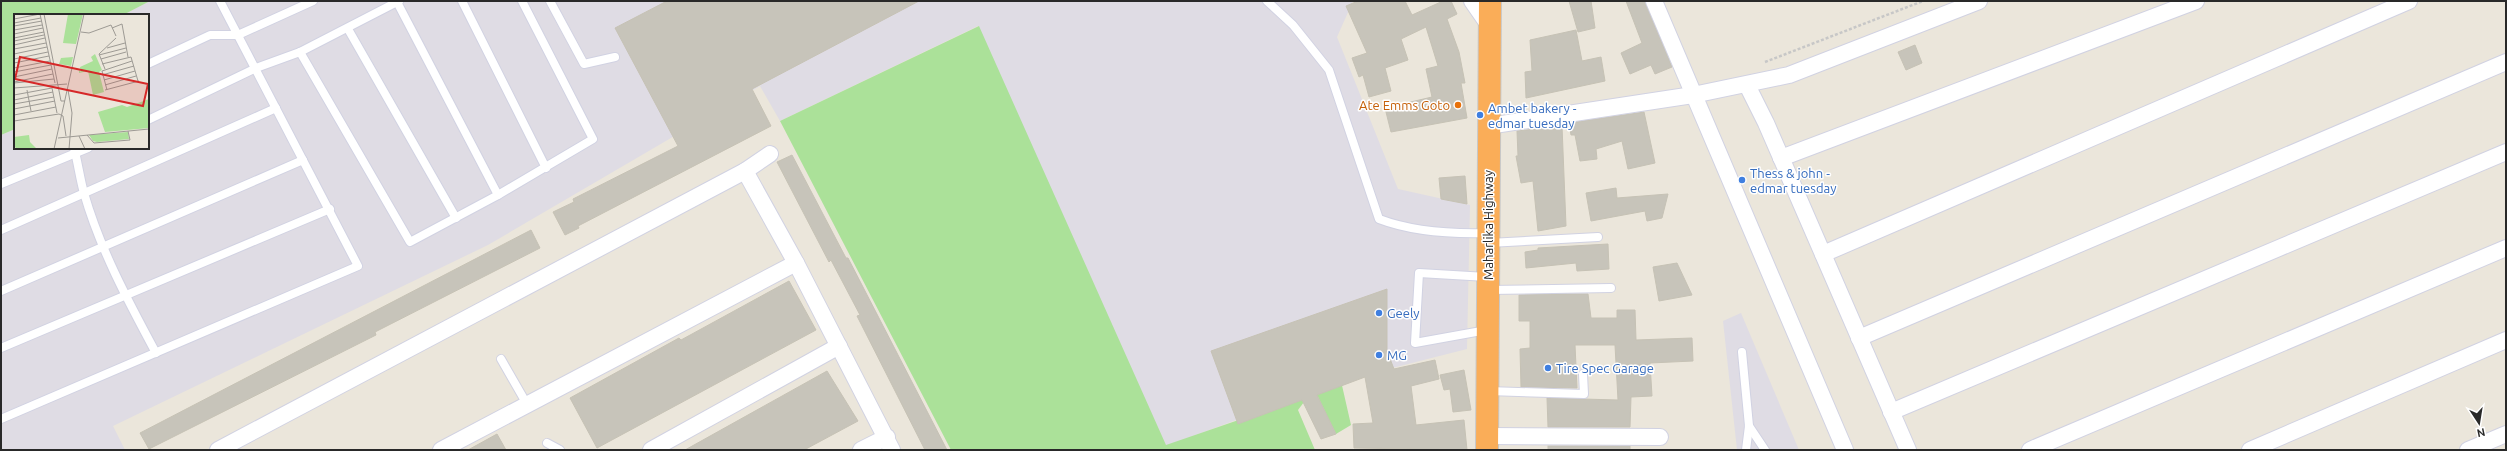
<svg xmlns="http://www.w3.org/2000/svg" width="2507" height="451" font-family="Ubuntu,sans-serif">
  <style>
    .industrial { fill: #dfdce4 }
    .green { fill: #abe199 }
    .building { fill: #c7c4ba; stroke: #c6c2b5 }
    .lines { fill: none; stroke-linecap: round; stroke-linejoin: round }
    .lane-casing { stroke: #d1d2e2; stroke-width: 10 }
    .street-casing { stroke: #d1d2e2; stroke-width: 18 }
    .highway-casing { stroke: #c7c7c7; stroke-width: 24 }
    .path { stroke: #c7c7c7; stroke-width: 2.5; stroke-dasharray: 3 2; stroke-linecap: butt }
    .lane { stroke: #fff; stroke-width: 8 }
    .street { stroke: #fff; stroke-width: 16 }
    .highway { stroke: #faad58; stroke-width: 22 }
    .food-dot { fill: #e8710a; stroke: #fff; stroke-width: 1.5 }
    .shop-dot { fill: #3f7fe0; stroke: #fff; stroke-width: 1.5 }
    .labels { text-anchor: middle; stroke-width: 3; stroke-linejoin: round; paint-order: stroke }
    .food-label { font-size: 13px; fill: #c56008; stroke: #fff; text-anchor: end }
    .shop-label { font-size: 13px; fill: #366cbe; stroke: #fff; text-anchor: start }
    .street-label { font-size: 13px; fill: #292929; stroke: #fff }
    .inset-road { fill: none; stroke: #9d9a94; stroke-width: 1 }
    .view { fill: #d62828; fill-opacity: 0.15; stroke: #d62828; stroke-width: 2 }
    .inset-edge { fill: none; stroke: #292929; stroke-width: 2 }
  </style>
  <rect width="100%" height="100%" fill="#ebe6db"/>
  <g class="industrial">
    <polygon points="150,1 1353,1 1337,37 1398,189 1470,205 1467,349 1341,381 1166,446 978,26 780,121 760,86 488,245 113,426 125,450 1,450 1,135 15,129 15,148 148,148 148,15 123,15"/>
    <polygon points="1741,313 1799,450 1737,450 1723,321"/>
  </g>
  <g class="green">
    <polygon points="1,1 150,1 123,15 15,15 15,129 1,135"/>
    <polygon points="979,26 1166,445 1276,407 1341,381 1351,425 1336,434 1318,397 1304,402 1298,410 1315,450 951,450 780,121"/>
  </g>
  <g class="building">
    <polygon points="667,1 919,1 752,89 771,126 578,226 579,228 565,235 553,212 574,202 573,199 678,146 615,28"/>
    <polygon points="1358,1 1405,1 1412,15 1443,1 1451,1 1457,14 1447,19 1459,52 1465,83 1461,83 1467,118 1391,132 1385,108 1432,97 1426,69 1438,66 1426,27 1401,39 1408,60 1385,68 1391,91 1369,97 1363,75 1359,77 1352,58 1367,53 1346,6"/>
    <polygon points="1569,1 1591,1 1595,28 1578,32"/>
    <polygon points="1626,1 1645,1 1672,67 1655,74 1651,65 1630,74 1621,53 1642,43"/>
    <polygon points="1576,30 1582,61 1601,57 1605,81 1526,98 1525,72 1532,71 1530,40"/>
    <polygon points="1915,45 1922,63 1906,70 1898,52"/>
    <polygon points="1644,112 1655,163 1628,169 1622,141 1596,149 1597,159 1580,161 1575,135 1571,135 1569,123"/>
    <polygon points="1562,126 1566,226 1538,231 1533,181 1521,183 1516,156 1518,156 1517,131"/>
    <polygon points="792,155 846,258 848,258 947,450 925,450 857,316 860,315 831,260 829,262 777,162"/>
    <polygon points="1465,176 1467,204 1441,199 1439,178"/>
    <polygon points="1616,188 1617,198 1668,194 1662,218 1647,221 1645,211 1591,221 1586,193"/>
    <polygon points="531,230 540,248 375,332 376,335 149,449 140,433"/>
    <polygon points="1608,244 1609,269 1577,271 1576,263 1526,268 1525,252 1538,250 1538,248"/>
    <polygon points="1677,263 1692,295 1659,301 1653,267"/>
    <polygon points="789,281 816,330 597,448 570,398 679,338 681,340"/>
    <polygon points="1387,289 1387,351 1394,369 1435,360 1439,379 1411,386 1416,425 1464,420 1467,450 1354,448 1353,424 1373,423 1365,377 1317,395 1336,434 1321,439 1302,400 1238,424 1211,351"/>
    <polygon points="1558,294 1588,294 1591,318 1617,318 1617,310 1635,310 1636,340 1692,338 1693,361 1650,363 1652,396 1631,397 1630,427 1548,427 1547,398 1618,400 1615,345 1575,345 1577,388 1521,387 1520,349 1530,348 1530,321 1519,321 1519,295"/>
    <polygon points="1464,370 1471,410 1453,412 1450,389 1444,390 1440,375"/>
    <polygon points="827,371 858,421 804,450 685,450"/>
    <polygon points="497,434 506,450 468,450"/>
    <rect x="1548" y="446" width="82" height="4"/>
  </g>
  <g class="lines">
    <g class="lane-casing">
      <g id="lane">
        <polyline points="462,1 546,168"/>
        <polyline points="550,1 584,64 615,57"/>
        <path d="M1267,1L1293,25L1329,70L1379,219C1413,232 1450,234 1487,233"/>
        <polyline points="397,2 498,195"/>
        <polyline points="348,29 456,218"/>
        <polyline points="300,52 410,242 498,195 593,139 522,1"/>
        <polyline points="148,64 210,35 238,35 313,1"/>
        <polyline points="148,120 256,68 300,52 399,1"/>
        <path d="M74,148C78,163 80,179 84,193C100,249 128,301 156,353"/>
        <polyline points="1,184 88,148"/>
        <polyline points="1,230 276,108"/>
        <polyline points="1489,243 1598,237"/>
        <polyline points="1487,277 1419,273 1415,343 1487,330"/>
        <polyline points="1488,290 1611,288"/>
        <polyline points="1,291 303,160"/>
        <polyline points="1,348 330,209"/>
        <polyline points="1742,352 1749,426 1746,450"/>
        <polyline points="501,359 528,406"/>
        <polyline points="1488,391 1584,394 1583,374"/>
        <polyline points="1,419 358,266 220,1"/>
        <polyline points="1749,426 1765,450"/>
        <polyline points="547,443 560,450"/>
      </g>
    </g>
    <g class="street-casing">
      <g id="street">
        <polyline points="1472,1 1490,27"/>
        <polyline points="1654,1 1845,450"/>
        <polyline points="1747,85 1766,123 1908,450"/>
        <polyline points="1488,126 1693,95 1789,75 1979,1"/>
        <polyline points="1781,158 2196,1"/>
        <polyline points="745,171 796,263 892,450"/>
        <polyline points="1823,254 2409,1"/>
        <polyline points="1859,338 2506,62"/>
        <polyline points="1891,412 2506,152"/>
        <polyline points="1487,436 1660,437"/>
        <polyline points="218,450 745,171 770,154"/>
        <polyline points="441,450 796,263"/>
        <polyline points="651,450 839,346"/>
        <polyline points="861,450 887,437"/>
        <polyline points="2030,450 2506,248"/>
        <polyline points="2250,450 2506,340"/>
        <polyline points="2468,450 2506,434"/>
      </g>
    </g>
    <g class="highway-casing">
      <polyline id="highway" points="1487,450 1490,1"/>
    </g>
    <polyline class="path" points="1765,62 1923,1"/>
    <use href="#lane" class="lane"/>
    <use href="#street" class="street"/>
    <use href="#highway" class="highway"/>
  </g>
  <circle class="food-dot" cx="1458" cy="105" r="4"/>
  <g class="shop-dot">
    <circle cx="1480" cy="115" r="4"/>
    <circle cx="1742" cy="180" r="4"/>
    <circle cx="1379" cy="313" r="4"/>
    <circle cx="1379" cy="355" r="4"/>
    <circle cx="1548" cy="368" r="4"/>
  </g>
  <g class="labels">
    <g class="food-label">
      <text x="1450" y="110">Ate Emms Goto</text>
    </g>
    <g class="shop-label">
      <text x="1488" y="113">Ambet bakery -<tspan x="1488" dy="15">edmar tuesday</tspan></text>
      <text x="1750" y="178">Thess &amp; john -<tspan x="1750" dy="15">edmar tuesday</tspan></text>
      <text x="1387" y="318">Geely</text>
      <text x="1387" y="360">MG</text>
      <text x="1556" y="373">Tire Spec Garage</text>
    </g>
    <g class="street-label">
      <text transform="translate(1488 225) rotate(-90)" y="5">Maharlika Highway</text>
    </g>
  </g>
  <g transform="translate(14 14)">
    <rect width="135" height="135" fill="#ebe6db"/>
    <path d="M54,0H69L62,30L49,29ZM81,40L88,56L85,58L90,78L79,81L74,57L65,59V56L67,58L66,53L79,47L77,43ZM59,43L57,52L45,50L47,44ZM135,85V114L91,118L84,98L108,91L113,93ZM114,118L115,125L83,128L79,127L75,121ZM15,121L16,128L23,135H3L0,132V123Z" fill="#abe199"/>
    <path class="inset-road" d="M26,0L41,69M30,0L47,87H51M0,5L26,0M0,9L27,4M0,12L28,7M98,14L108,10L114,43M0,16L28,11M67,18L75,19L97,11L102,22M0,20L29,14M0,24L30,18M0,27L30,21M0,31L31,24M93,34L111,29M0,35L32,29M0,40L33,33M85,41L112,34M0,45L34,38M87,45L112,38M0,49L35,42M88,50L117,43L124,67M0,54L36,47M91,55L85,40L102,24M0,58L37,51M88,61L120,52M0,63L38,55M90,66L121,57M0,68L39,60M0,69L40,65M91,71L122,62M0,74L53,70M13,76L17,97M54,76L58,99L55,135M91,76L125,67M93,76L88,57L118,47M0,81L38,74L43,99M0,86L39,78M0,90L40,83M0,95L41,87M0,101L42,93M0,107L45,100L49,102L52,122M73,121L80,129L116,126L114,117M65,122L71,135M44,124L135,115M40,135L70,0"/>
    <path class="view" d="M6,43L134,70L129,92L1,65Z"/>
    <rect width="135" height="135" class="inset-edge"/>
  </g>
  <rect width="2507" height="451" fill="none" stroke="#292929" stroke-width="4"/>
  <g transform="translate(2479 423) rotate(168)" stroke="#ffffff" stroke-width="3" paint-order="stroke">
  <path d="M0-3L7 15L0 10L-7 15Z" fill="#292929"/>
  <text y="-6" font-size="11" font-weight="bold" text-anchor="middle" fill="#292929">N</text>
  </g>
</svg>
